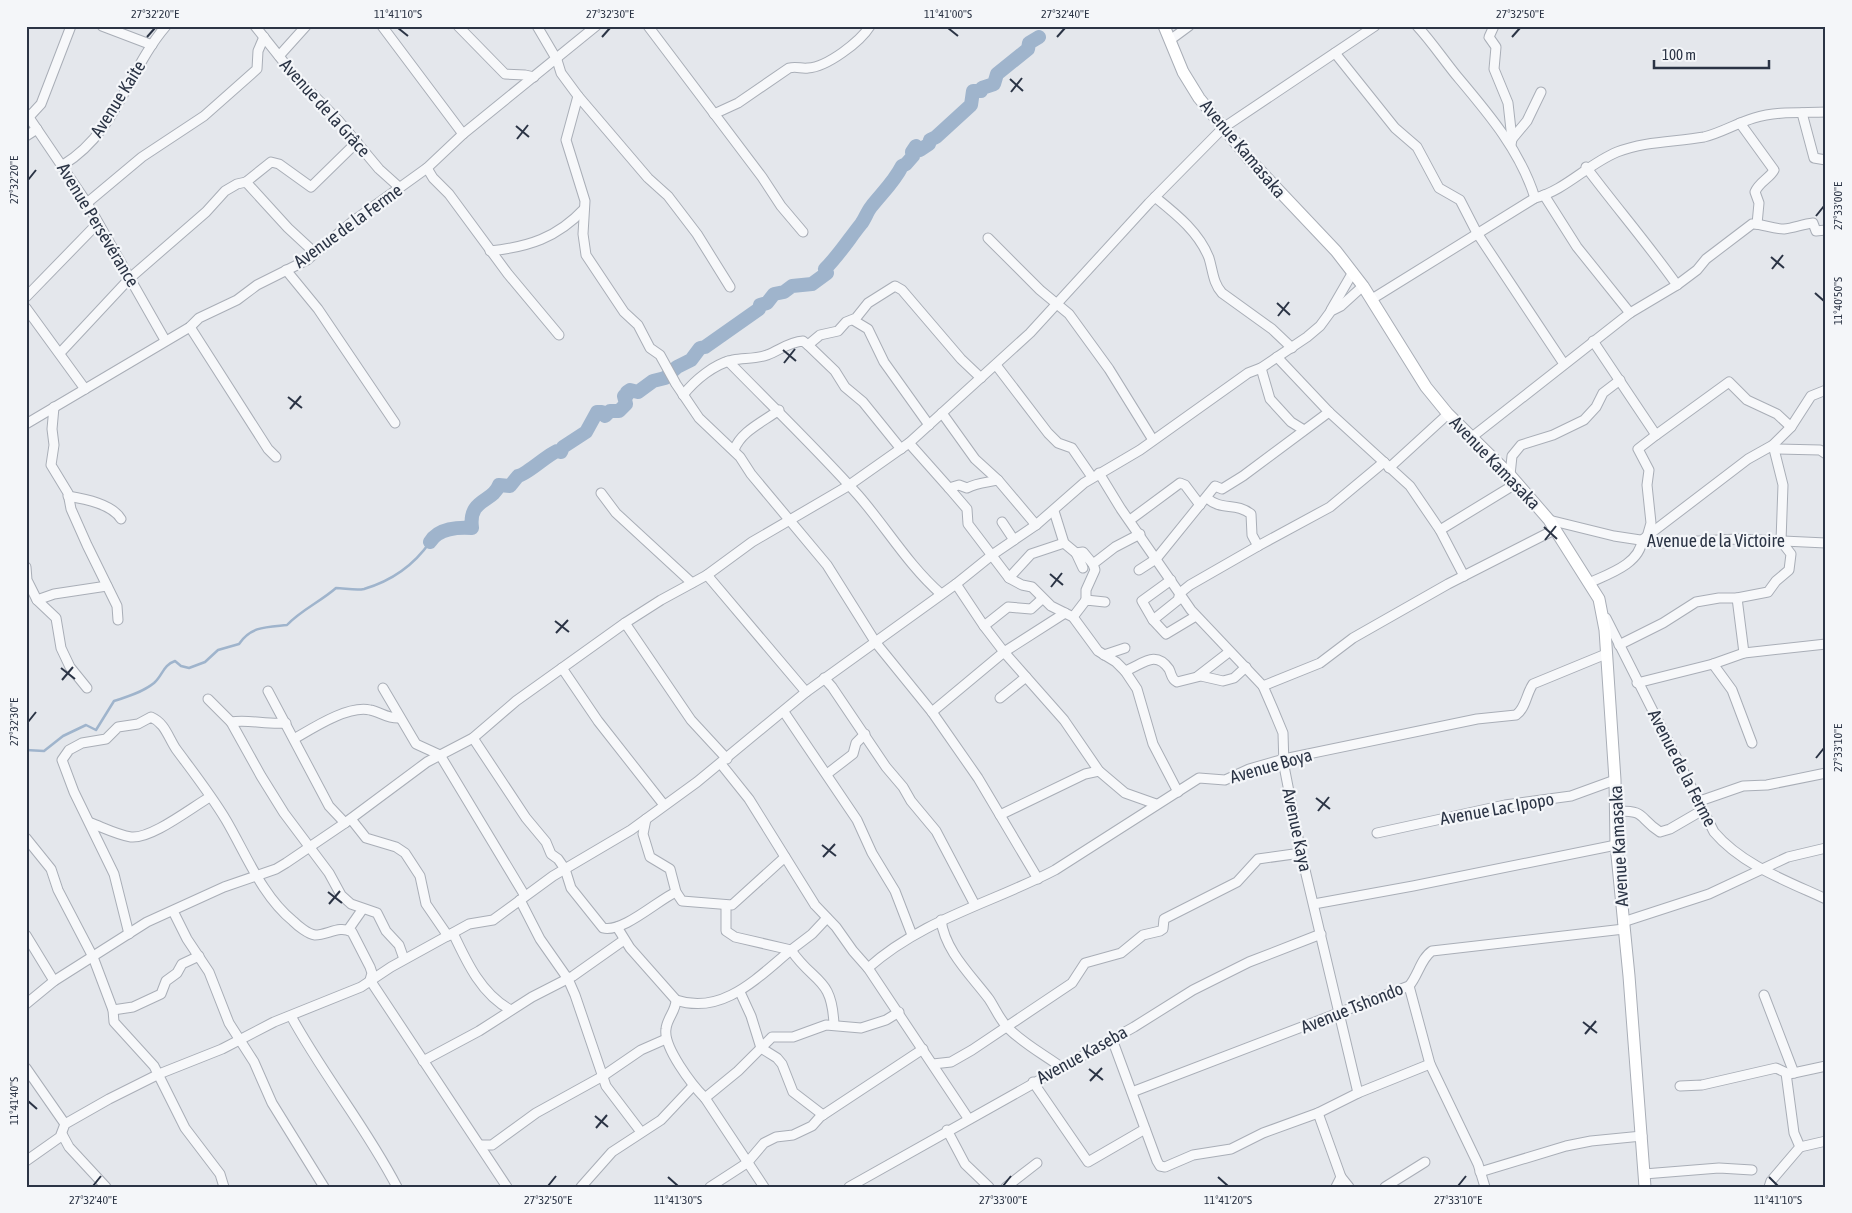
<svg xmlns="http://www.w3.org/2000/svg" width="1852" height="1213" font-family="'Asap Condensed',sans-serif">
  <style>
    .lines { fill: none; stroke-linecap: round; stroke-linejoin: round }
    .stream { stroke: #9fb4cc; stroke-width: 2.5 }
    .river { stroke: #9fb4cc; stroke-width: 14 }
    .street-casing { stroke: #a9aeb7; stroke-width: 11 }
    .secondary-casing { stroke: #a9aeb7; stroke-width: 13 }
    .street { stroke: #f7f8fa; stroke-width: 9 }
    .secondary { stroke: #fff; stroke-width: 11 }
    .ticks { fill: none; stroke: #2b3445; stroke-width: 2 }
    .labels { text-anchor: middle; stroke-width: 4.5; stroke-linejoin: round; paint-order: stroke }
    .street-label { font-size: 18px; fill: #2b3445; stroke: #f4f6f9 }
    .neatline { fill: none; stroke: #2b3445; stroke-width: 2 }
    .ticks-label { font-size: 12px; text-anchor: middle; fill: #2b3445 }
  </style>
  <rect width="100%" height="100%" fill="#e4e7ec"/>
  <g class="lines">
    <path class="stream" d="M26,750L44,751L63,736L86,725L96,730L114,701C127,697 143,692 154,683C163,675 163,665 175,661L181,666L189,668L205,662L218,650L239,644C251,626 267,627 287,625C301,610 320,602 336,588C344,588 356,591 364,589C391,581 414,565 430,542"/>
    <path class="river" d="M430,542C438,528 459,527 472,528C468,498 493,503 499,485L510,486L518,476C526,475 547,455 557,451L561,452L563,447L586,432L597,412H602L605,416L610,411H619L626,404L624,396L627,395V392L630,390L638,392L653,381L665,378L677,367L691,360L700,348L705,347L759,309L760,305L767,303L774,294L784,292L792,286L812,284L827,273L825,269C839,255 849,239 861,224C865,219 867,212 871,207C882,193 894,182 902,166L906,164L913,156L912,152L916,146L920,150L929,144L930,140L936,137L971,105L973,91H981L982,88L994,84L997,74L1028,49L1029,43L1039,37"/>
    <g class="street-casing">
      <g id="street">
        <polyline points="102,26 152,45"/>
        <polyline points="255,26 294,75 338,120 379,169 399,187"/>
        <polyline points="382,26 463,134"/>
        <polyline points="458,26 505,74 525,75 534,77"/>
        <polyline points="537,26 557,60 561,73 578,96 566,140 585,201 583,234 586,255 624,312 638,325 650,348 660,355 676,384 699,418 740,457 751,474 827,565 876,643 932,712 978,778 1038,879"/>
        <polyline points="648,26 762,177 781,206 803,232"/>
        <path d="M1417,26C1431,41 1443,59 1456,75C1488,113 1520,150 1535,198"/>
        <polyline points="1494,26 1489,37 1496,47 1494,69 1508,103 1512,139 1511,145"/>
        <polyline points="1170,40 1189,26"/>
        <polyline points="1335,53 1395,128 1417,147 1439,188 1460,200 1477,233 1564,364"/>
        <polyline points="279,56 306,26"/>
        <polyline points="578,96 648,178 668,196 697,234 730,287"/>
        <polyline points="26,113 87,203 165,340"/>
        <polyline points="1802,113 1814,158 1826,160"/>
        <path d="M714,114L738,103L789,68C797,66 801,69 808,68C827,67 860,42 870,26"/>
        <polyline points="29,117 41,104 71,26"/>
        <path d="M1740,123L1774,170C1770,178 1759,182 1755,192L1759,203L1757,224"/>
        <polyline points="26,136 37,129"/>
        <polyline points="1512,139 1527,121 1541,92"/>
        <path d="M63,165C117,132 128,70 166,26"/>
        <path d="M1586,167C1616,207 1648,244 1677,285"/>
        <polyline points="427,168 433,178 449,194 508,274 559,335"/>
        <polyline points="246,182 271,162 279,164 311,187 357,142"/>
        <polyline points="1544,195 1577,247 1630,313"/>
        <path d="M1155,197C1176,214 1199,232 1209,258C1213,271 1213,283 1222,293L1272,329L1292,348"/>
        <polyline points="87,203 142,157 204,116 257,69 258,51 264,37"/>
        <polyline points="988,238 1040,290 1069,314 1109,369 1153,440"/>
        <path d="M490,251C528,247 557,238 584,209"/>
        <polyline points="286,270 318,309 395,423"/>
        <polyline points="26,297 98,223"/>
        <path d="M1372,299L1535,198C1564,191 1588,164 1617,152C1645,141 1675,142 1704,137C1721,133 1737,123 1754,118C1777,111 1802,113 1826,112"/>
        <polyline points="26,308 85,389"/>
        <polyline points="1331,310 1353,272"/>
        <polyline points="853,320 868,329 884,362 929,425"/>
        <polyline points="190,327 268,449 276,457"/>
        <polyline points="1593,341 1656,435 1729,382 1747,400 1777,414 1791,427"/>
        <polyline points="808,345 835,371 845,387 863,402 901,449"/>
        <polyline points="60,353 130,278 206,212 225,191 237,184 246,182 288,228 315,253"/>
        <polyline points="1277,357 1329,412 1410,486 1440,530 1464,576"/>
        <path d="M728,361C772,406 817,449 858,495C886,527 908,565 941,594"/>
        <polyline points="996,365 1048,433 1058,443 1072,448 1092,477"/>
        <polyline points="1261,368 1270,399 1291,422 1304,430"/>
        <path d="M683,395C695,380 714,364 733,360C745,358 755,359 767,355C780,350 789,342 803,341L808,345L820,335L838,331L846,322L856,318L868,303L895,286L902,290L961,359L981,378"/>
        <polyline points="54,407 52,429 54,445 51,465 68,493 71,509 87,545 117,606 118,620"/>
        <polyline points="942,413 975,459 998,480"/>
        <polyline points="26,424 190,327 199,318 237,300 257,285 307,260 352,222 427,168 463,134 596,26"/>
        <path d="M1472,437L1630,313L1677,285L1697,270L1706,259L1752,224C1760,223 1772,229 1784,229C1794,228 1803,224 1813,223L1816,231L1826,230"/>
        <path d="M909,443L949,488L959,485L967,488C979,482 986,483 998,480L1036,525"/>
        <polyline points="1774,449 1820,450 1826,454"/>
        <path d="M734,450C741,431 763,422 779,410"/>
        <polyline points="1389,468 1448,414"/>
        <polyline points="1099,473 1121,509 1191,610 1263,686 1273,709 1283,733 1284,766 1301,853 1358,1093"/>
        <polyline points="1510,475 1512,456 1521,445 1553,435 1584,420 1596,407 1603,393 1620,380"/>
        <path d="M949,488L967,509L968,524L1009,578L1022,585L1032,587L1051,606L1073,617L1098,651L1116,662L1125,671C1142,665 1155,649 1169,669C1172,675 1171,679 1177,682L1201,676L1223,681L1234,678L1246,667"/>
        <polyline points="601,493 616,513 692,583"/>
        <path d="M68,496C85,499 112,504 121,519"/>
        <path d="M1207,498C1221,511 1236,502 1251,514L1252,535L1258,546L1330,507L1384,462"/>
        <polyline points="1054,511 1064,543 1076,553"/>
        <polyline points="1130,520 1180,483 1185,485 1200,505"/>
        <polyline points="1549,520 1614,536 1660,543 1737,539 1826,543"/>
        <polyline points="1002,522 1014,540"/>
        <polyline points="1440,530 1517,483"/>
        <polyline points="1647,537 1651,523 1647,485 1649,470 1638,449 1656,435"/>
        <polyline points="26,567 27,580 37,600 56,618 61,648 70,667 87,688"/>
        <polyline points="1083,568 1076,553 1083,552 1093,564"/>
        <polyline points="1139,570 1156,559 1215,486 1222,489 1243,476 1329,412"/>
        <polyline points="707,575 806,692"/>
        <polyline points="1009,578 1031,554 1064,543"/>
        <path d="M1589,583C1608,574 1640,564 1642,540L1748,459L1773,445L1791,427L1811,396L1826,390"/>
        <polyline points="956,584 984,626"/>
        <polyline points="1737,598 1744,653"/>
        <polyline points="1042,599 1031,609 1008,607 984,626 1004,652 1065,613"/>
        <polyline points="37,600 54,594 107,586"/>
        <polyline points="1086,600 1086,590 1095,570 1093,564 1115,547 1140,534"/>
        <polyline points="1196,616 1166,634 1153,620 1178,600 1180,593 1190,585 1258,546"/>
        <polyline points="1073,617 1086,600 1105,602"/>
        <path d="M1606,618L1714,832C1742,865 1787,881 1826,899"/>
        <polyline points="1153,620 1142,601 1171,580"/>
        <polyline points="625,623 691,720 727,759"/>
        <polyline points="1619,645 1663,623 1696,602 1719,598 1737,598 1768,592 1776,581 1789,570 1791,554 1781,541 1783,485 1773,445"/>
        <polyline points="1104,655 1125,648"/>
        <polyline points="1713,664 1732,690 1752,743"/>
        <polyline points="562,668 598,721 664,805"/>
        <polyline points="1125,671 1137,689 1153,744 1178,792"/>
        <polyline points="1198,676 1229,652"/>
        <polyline points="824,678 832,687 886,767 903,787 911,801 936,831 975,905"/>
        <polyline points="1637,683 1713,664 1744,653 1826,644"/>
        <polyline points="1263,686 1320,663 1353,638 1448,584 1556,529"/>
        <polyline points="383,688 416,744 440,755 525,896"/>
        <polyline points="268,691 329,806 345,823"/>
        <polyline points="1000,698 1026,677 1064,720 1099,771 1125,793 1156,804"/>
        <polyline points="208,699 231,722 261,776 284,813 329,873 341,895 351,904 377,913 386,931 399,945 404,959"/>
        <polyline points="784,712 857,820 872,853 895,891 912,935"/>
        <polyline points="932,712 1004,652 1026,677"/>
        <path d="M231,722C249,719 267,725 286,723"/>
        <path d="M473,738L526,818L546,842L551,854L558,859L565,869L571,888L603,928C623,933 658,900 676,892"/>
        <path d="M294,739C313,728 348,705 370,710C381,712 387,719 400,718"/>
        <polyline points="721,764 749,799 815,905 836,927 853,951 868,968 968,1118"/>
        <polyline points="827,774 853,754 856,743 865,734"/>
        <polyline points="1697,802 1743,786 1767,785 1826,773"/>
        <path d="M1616,811C1647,810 1638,818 1660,832L1670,829L1701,811"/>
        <polyline points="1000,815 1085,774 1099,771"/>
        <polyline points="351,819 366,838 396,847 405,853 420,876 426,904 448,936"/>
        <polyline points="646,819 643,834 650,857 670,869 676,892 682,901 732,905 785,857"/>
        <path d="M91,823C104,828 118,835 131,837C152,839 192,807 210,797"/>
        <polyline points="1377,833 1505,805 1571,796 1615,780"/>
        <polyline points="26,838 51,869 58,890 93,957 113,1010 114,1022 154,1066 185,1128 220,1174 224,1187"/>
        <polyline points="520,900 540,939 568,979 575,995 606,1086 641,1132"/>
        <polyline points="1314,904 1413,886 1616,845"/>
        <polyline points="726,906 726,931 735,937 791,950 812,934 827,918"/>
        <polyline points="173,911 187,939 209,972 229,1023 254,1062 272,1103 324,1187"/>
        <path d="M941,920C945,951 971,975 989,999C995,1008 1000,1020 1008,1028C1024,1044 1043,1054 1061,1067"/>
        <polyline points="1623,922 1709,894 1788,857 1826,848"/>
        <path d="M617,927L630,948L676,1000C676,1011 667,1018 666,1029C663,1047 692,1085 705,1098L764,1187"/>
        <polyline points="348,930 362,910"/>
        <path d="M453,933C467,963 482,995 511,1010"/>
        <path d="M129,934L114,874L74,792L62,760L69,750L82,743L106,739L118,727L138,724L151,717C165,723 168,737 176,749C193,772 211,795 226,820C246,854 262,896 293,921C298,926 308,934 315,935C328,935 339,925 352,932L370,967L372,973L370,980L507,1187"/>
        <polyline points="26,935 54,981"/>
        <path d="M868,968C923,919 992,903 1055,870L1199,778L1225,780L1249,769L1284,759L1477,719L1516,715C1526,708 1526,694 1533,684L1606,654"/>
        <polyline points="1409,986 1430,1064 1478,1164 1485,1187"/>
        <polyline points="740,992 751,1016 761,1048 777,1058 782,1064 793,1092 823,1115"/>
        <polyline points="1764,995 1794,1073"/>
        <path d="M676,1000C723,1016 759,976 791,950C814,984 832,976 834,1025"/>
        <polyline points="26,1004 54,981 147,922 224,887 276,869 286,863 345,823 427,762 473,738 516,701 625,623 661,600 707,575 752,542 848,486 909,443 1030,333 1149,203 1223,128 1375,26"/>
        <polyline points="113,1010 133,1007 161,994 166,981 177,973 182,964 199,956"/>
        <path d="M291,1016C323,1075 366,1127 397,1187"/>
        <polyline points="1112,1039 1157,1161 1160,1166 1165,1167 1193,1155 1231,1149 1263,1133 1318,1113 1358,1093 1430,1064"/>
        <polyline points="423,1061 479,1031 532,997 573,976 624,940"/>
        <polyline points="933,1064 951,1062 972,1050 1072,983 1085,963 1121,953 1143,935 1160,931 1163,929 1164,919 1237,882 1258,859 1301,853"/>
        <polyline points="26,1068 65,1124"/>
        <polyline points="1033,1082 1088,1162 1145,1129"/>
        <polyline points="1680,1086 1702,1085 1776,1068 1789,1074 1826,1066"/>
        <path d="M1132,1092L1409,986C1418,976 1421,958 1432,951L1624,929"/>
        <polyline points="705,1098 738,1071 772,1037 793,1037 826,1025 861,1028 886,1020 899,1012"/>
        <polyline points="1318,1113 1341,1177 1336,1187"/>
        <polyline points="947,1130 965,1164 989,1187"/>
        <polyline points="62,1134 69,1147 106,1187"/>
        <polyline points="480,1145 492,1145 536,1113 603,1076 641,1050 666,1039"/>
        <polyline points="1800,1147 1826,1141"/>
        <polyline points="26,1161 60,1137 65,1124 109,1099 159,1074 222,1049 274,1022 361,987 391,967 469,924 493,920 553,876 631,830 697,782 806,692 956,584 992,555 1036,525 1084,483 1140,450 1248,373 1261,368 1307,337 1320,326 1331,311 1341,306 1363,286"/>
        <polyline points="1480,1172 1566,1146 1591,1141 1642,1136"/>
        <polyline points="1644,1174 1719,1168 1752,1170"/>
        <polyline points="1341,1177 1349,1187"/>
        <polyline points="581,1187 612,1152 661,1120 693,1086"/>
        <polyline points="710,1187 747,1163 764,1143 776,1137 793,1135 812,1126 820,1117 923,1049"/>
        <polyline points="849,1187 1134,1027 1193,990 1249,962 1321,934"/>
        <polyline points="1006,1187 1037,1163"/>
        <polyline points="1385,1187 1425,1162"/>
        <polyline points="1769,1187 1771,1181 1800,1147 1794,1133 1786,1073"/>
      </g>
    </g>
    <g class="secondary-casing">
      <polyline id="secondary" points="1164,26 1183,72 1199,98 1249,159 1336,251 1363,286 1426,387 1448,414 1510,475 1549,520 1599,599 1605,630 1615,780 1616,845 1629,976 1645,1187"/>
    </g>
    <use href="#street" class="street"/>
    <use href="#secondary" class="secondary"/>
  </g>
  <path class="ticks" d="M398,28L408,36M948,28L958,36M147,37L155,28M602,37L610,28M1057,37L1065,28M1512,37L1520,28M1010,79L1023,91M1011,92L1022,78M516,126L529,137M517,139L528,125M28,180L36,170M1816,216L1824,206M1771,257L1784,268M1772,269L1783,255M1815,293L1824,301M1277,303L1290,315M1278,316L1289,302M783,350L796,361M784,363L795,349M288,397L302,408M290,409L301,396M1544,527L1557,539M1545,540L1556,526M1050,574L1063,585M1051,587L1062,573M555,621L569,632M556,633L568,620M61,668L75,679M62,680L73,667M28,722L36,712M1816,758L1824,748M1316,798L1330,809M1318,811L1329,797M822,845L836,856M823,857L835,844M328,892L342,903M329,904L340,891M1583,1022L1597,1033M1585,1034L1596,1021M1089,1069L1103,1080M1090,1081L1102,1068M28,1101L37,1109M595,1116L608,1127M596,1128L607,1115M668,1177L678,1186M1218,1177L1228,1186M1769,1177L1778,1186M93,1186L101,1176M548,1186L556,1176M1003,1186L1011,1176M1458,1186L1466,1176"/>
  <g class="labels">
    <g class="street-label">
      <text transform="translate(118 99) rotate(-58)" y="6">Avenue Kaite</text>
      <text transform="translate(325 108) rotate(48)" y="6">Avenue de la Grâce</text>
      <text transform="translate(1243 149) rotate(50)" y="6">Avenue Kamasaka</text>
      <text transform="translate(98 225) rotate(59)" y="6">Avenue Persévérance</text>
      <text transform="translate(348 226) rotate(-36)" y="6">Avenue de la Ferme</text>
      <text transform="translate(1495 463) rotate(46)" y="6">Avenue Kamasaka</text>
      <text x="1716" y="547">Avenue de la Victoire</text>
      <text transform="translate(1271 766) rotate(-16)" y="6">Avenue Boya</text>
      <text transform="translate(1682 768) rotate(63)" y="6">Avenue de la Ferme</text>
      <text transform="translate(1497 809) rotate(-10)" y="6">Avenue Lac Ipopo</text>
      <text transform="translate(1297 830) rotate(78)" y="6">Avenue Kaya</text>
      <text transform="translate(1619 846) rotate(-93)" y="6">Avenue Kamasaka</text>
      <text transform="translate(1352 1008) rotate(-22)" y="6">Avenue Tshondo</text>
      <text transform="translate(1082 1055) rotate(-29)" y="6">Avenue Kaseba</text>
    </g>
  </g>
  <rect width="1852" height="1213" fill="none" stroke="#f4f6f9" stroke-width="55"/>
  <path d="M1654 60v8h115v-8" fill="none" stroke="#2b3445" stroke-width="2.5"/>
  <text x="1662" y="60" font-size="15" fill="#2b3445" stroke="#f4f6f9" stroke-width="4" paint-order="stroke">100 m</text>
  <rect x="28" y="28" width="1796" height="1158" class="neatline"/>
  <g class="ticks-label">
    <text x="155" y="18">27°32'20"E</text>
    <text x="398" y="18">11°41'10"S</text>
    <text x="610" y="18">27°32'30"E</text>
    <text x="948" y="18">11°41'00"S</text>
    <text x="1065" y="18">27°32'40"E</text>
    <text x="1520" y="18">27°32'50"E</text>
    <text transform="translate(14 180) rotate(-90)" y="4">27°32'20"E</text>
    <text transform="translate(1838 206) rotate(-90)" y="4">27°33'00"E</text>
    <text transform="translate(1838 301) rotate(-90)" y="4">11°40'50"S</text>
    <text transform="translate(14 722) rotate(-90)" y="4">27°32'30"E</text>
    <text transform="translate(1838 748) rotate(-90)" y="4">27°33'10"E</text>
    <text transform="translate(14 1101) rotate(-90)" y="4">11°41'40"S</text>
    <text x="93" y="1204">27°32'40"E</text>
    <text x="548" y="1204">27°32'50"E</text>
    <text x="678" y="1204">11°41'30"S</text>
    <text x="1003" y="1204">27°33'00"E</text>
    <text x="1228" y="1204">11°41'20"S</text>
    <text x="1458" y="1204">27°33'10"E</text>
    <text x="1778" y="1204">11°41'10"S</text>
  </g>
</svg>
